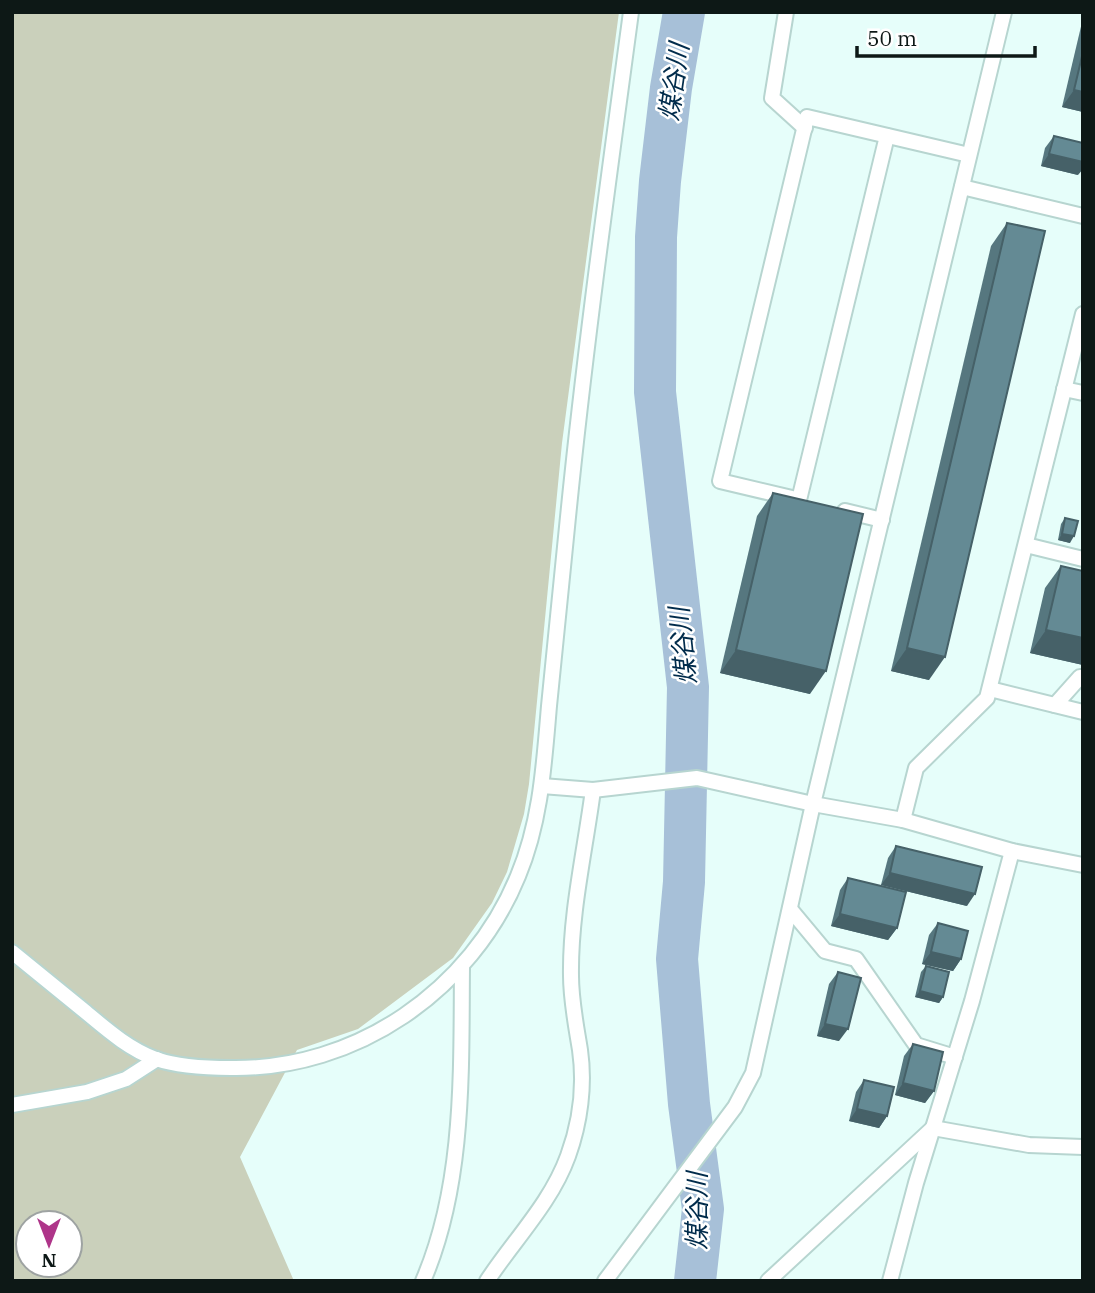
<svg xmlns="http://www.w3.org/2000/svg" width="1095" height="1293" font-family="'IBM Plex Serif','Noto Sans JP',serif">
  <style>
    .green { fill: #cad0bb; fill-rule: evenodd }
    .lines { fill: none; stroke-linecap: round; stroke-linejoin: round }
    .river { stroke: #a7c0d8; stroke-width: 42 }
    .service-casing { stroke: #b7d5d0; stroke-width: 18 }
    .service { stroke: #fff; stroke-width: 14 }
    .wall { fill: #56777f }
    .shaded-wall { fill: #466168 }
    .building { fill: #648a94; stroke: #466168; stroke-width: 2 }
    .labels { text-anchor: middle; stroke-width: 5; stroke-linejoin: round; paint-order: stroke }
    .water-label { font-size: 26px; font-style: italic; fill: #002b4b; stroke: #fff }
  </style>
  <rect width="100%" height="100%" fill="#e6fefa"/>
  <path class="green" d="M12,12H619L562,443L529,784L524,814L507,872L492,903L453,958L358,1029L297,1050L240,1157L294,1281H12ZM28,1223H70V1265H28Z"/>
  <g class="lines">
    <polyline class="river" points="684,12 671,88 660,181 656,237 655,392 688,687 684,882 677,959 689,1104 703,1209 695,1281"/>
    <g class="service-casing">
      <g id="service">
        <polyline points="786,12 772,98 805,128"/>
        <polyline points="962,187 1083,216"/>
        <polyline points="1064,389 1083,393"/>
        <polyline points="792,498 720,481 807,117 969,155"/>
        <polyline points="799,500 887,136"/>
        <polyline points="845,511 882,520"/>
        <polyline points="1026,545 1083,559"/>
        <polyline points="990,689 1083,712"/>
        <polyline points="1055,705 1080,677 1083,677"/>
        <polyline points="542,786 593,790 697,778 813,804 903,820 1012,851 1083,865"/>
        <polyline points="903,820 916,768 987,698 1083,314"/>
        <polyline points="790,909 825,951 856,959 916,1045 955,1057"/>
        <path d="M12,952C35,971 59,990 82,1009C105,1028 128,1049 156,1059C179,1067 207,1068 231,1068C356,1070 471,991 518,876C541,821 544,764 549,706C555,646 561,587 567,527C584,355 608,183 631,12"/>
        <polyline points="12,1105 87,1092 126,1079 157,1059"/>
        <path d="M423,1281C465,1184 461,1070 462,967"/>
        <path d="M487,1281C514,1240 551,1203 568,1156C580,1123 585,1085 580,1050C576,1025 571,1001 571,976C570,914 585,851 593,790"/>
        <polyline points="605,1281 735,1107 753,1073 813,804 1004,12"/>
        <polyline points="768,1281 933,1128 1029,1145 1083,1147"/>
        <polyline points="890,1281 916,1183 972,1001 1012,851"/>
      </g>
    </g>
    <use href="#service" class="service"/>
  </g>
  <g class="wall">
    <polygon points="1083,18 1083,112 1062,107"/>
    <polygon points="1054,136 1078,175 1041,166 1045,148"/>
    <polygon points="1007,223 929,680 891,671 991,246"/>
    <polygon points="773,493 810,694 720,673 757,516"/>
    <polygon points="1065,518 1070,543 1058,540 1061,524"/>
    <polygon points="1061,566 1083,571 1083,665 1030,653 1045,588"/>
    <polygon points="896,846 967,906 881,885 888,858"/>
    <polygon points="848,878 897,928 888,940 831,926 840,890"/>
    <polygon points="938,923 961,959 953,971 922,964 929,935"/>
    <polygon points="926,966 943,997 939,1003 915,997 921,972"/>
    <polygon points="838,972 839,1041 817,1036 829,984"/>
    <polygon points="913,1044 934,1091 925,1103 895,1095 904,1056"/>
    <polygon points="864,1080 887,1116 879,1128 849,1121 856,1092"/>
  </g>
  <g class="shaded-wall">
    <polygon points="1074,90 1083,92 1083,112 1062,107"/>
    <polygon points="1049,154 1083,162 1083,169 1078,175 1041,166"/>
    <polygon points="1062,534 1074,536 1070,543 1058,540"/>
    <polygon points="1046,630 1083,638 1083,665 1030,653"/>
    <polygon points="907,648 945,657 929,680 891,671"/>
    <polygon points="736,650 826,671 810,694 720,673"/>
    <polygon points="890,873 975,894 967,906 881,885"/>
    <polygon points="840,914 897,928 888,940 831,926"/>
    <polygon points="931,952 961,959 953,971 922,964"/>
    <polygon points="920,991 943,997 939,1003 915,997"/>
    <polygon points="825,1024 848,1029 839,1041 817,1036"/>
    <polygon points="903,1083 934,1091 925,1103 895,1095"/>
    <polygon points="857,1109 887,1116 879,1128 849,1121"/>
  </g>
  <g class="building">
    <polygon points="1083,52 1083,92 1074,90"/>
    <polygon points="1054,136 1083,143 1083,162 1049,154"/>
    <polygon points="1007,223 1045,231 945,657 907,648"/>
    <polygon points="773,493 863,514 826,671 736,650"/>
    <polygon points="1065,518 1078,521 1074,536 1062,534"/>
    <polygon points="1061,566 1083,571 1083,638 1046,630"/>
    <polygon points="896,846 982,867 975,894 890,873"/>
    <polygon points="848,878 906,892 897,928 840,914"/>
    <polygon points="938,923 968,931 961,959 931,952"/>
    <polygon points="926,966 949,972 943,997 920,991"/>
    <polygon points="838,972 861,978 848,1029 825,1024"/>
    <polygon points="913,1044 943,1052 934,1091 903,1083"/>
    <polygon points="864,1080 894,1087 887,1116 857,1109"/>
  </g>
  <g class="labels">
    <g class="water-label">
      <text transform="translate(674 82) rotate(-82)" y="9">煤谷川</text>
      <text transform="translate(683 646) rotate(-96)" y="9">煤谷川</text>
      <text transform="translate(697 1211) rotate(-90)" y="9">煤谷川</text>
    </g>
  </g>
  <rect width="1095" height="1293" fill="none" stroke="#0d1816" stroke-width="28"/>
  <g transform="translate(49 1244) rotate(180)"><circle r="33" fill="#ffffff" stroke="#9ea3a2" stroke-width="2"/>
  <path d="M0-5L12 26L0 18L-12 26Z" fill="#ae3589"/>
  <text y="-10" font-size="19" font-weight="bold" text-anchor="middle" fill="#0d1816">N</text>
  </g>
  <path d="M857 46v10h178v-10" fill="none" stroke="#0d1816" stroke-width="3.5"/>
  <text x="867" y="46" font-size="21" fill="#0d1816" stroke="#ffffff" stroke-width="5" paint-order="stroke">50 m</text>
</svg>
